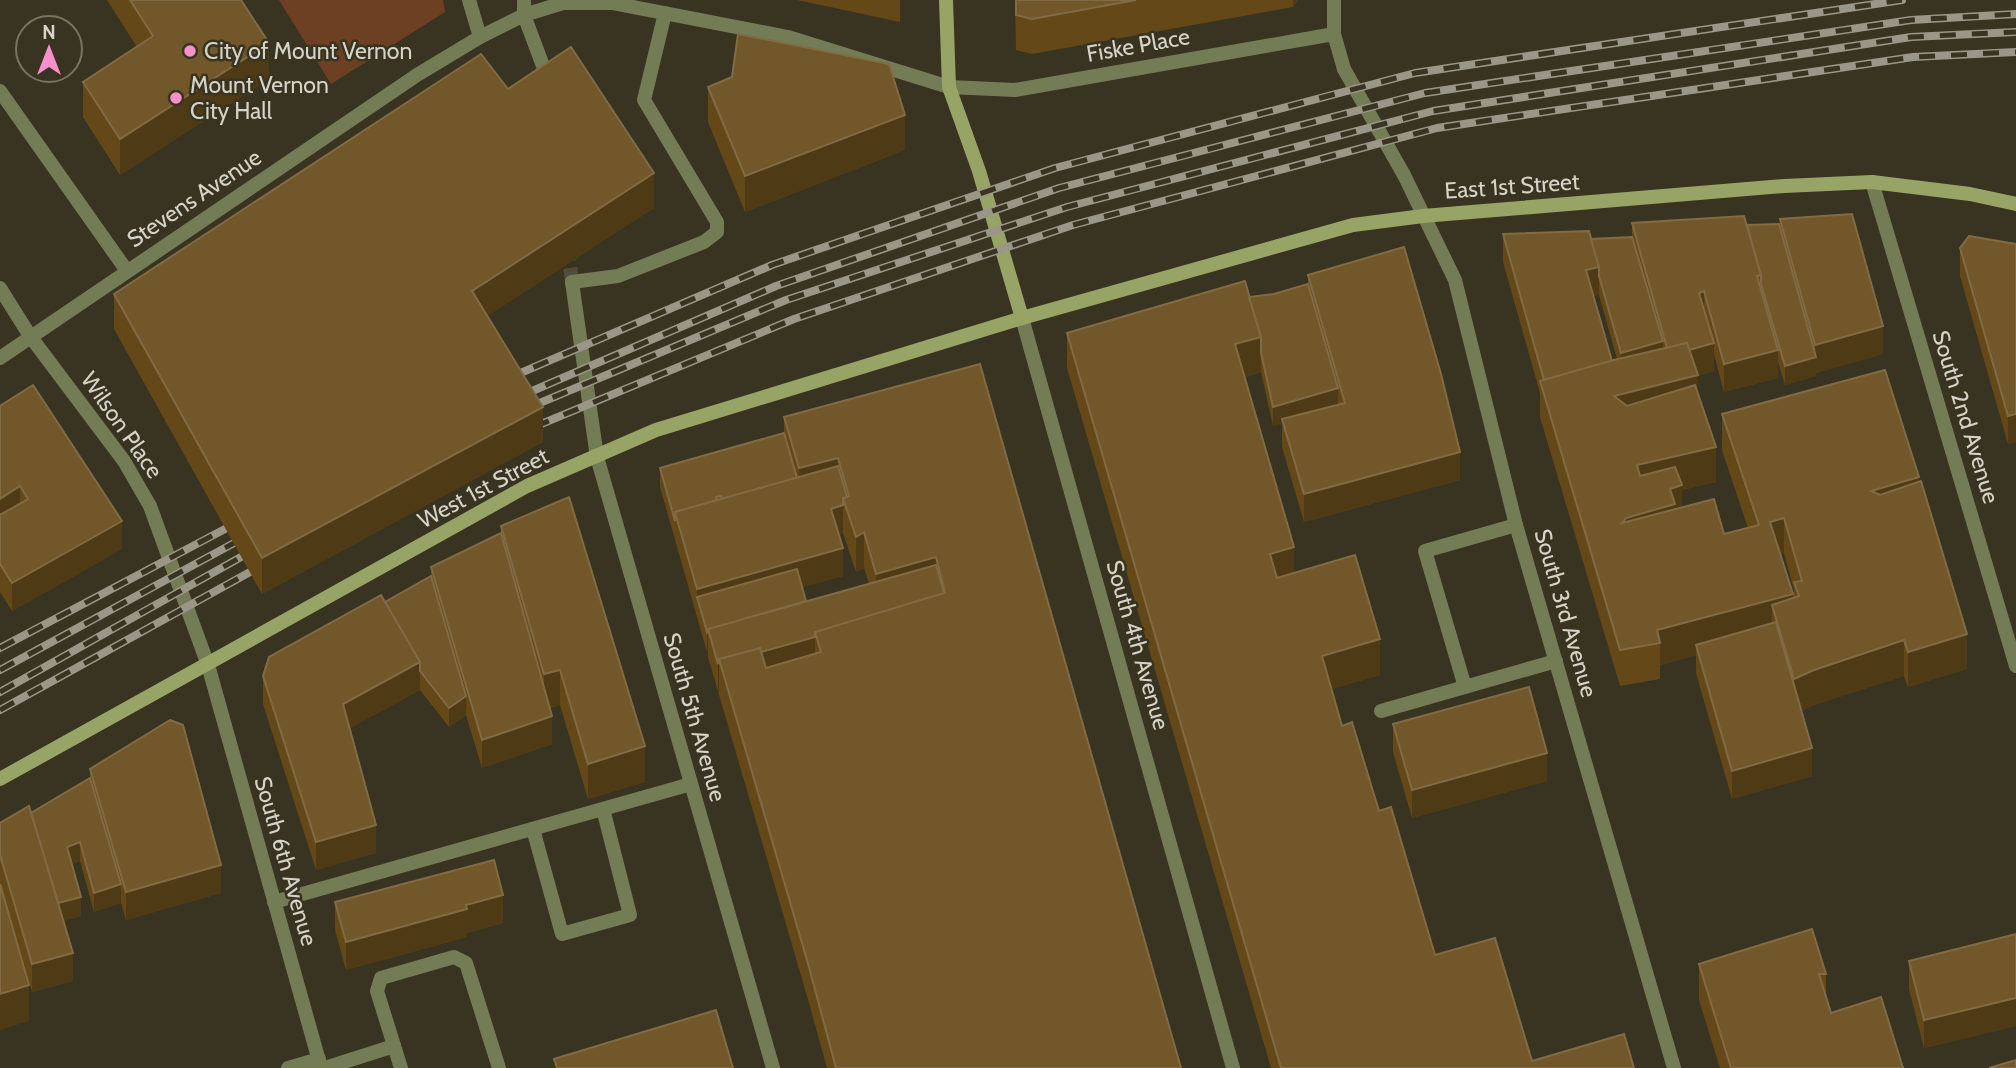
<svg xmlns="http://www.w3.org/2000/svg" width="2016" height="1068" font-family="Cabin,sans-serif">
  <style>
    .park { fill: #6e4023 }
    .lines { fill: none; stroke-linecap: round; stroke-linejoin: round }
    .tertiary-tunnel { stroke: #504c3a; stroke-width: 14; stroke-dasharray: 14 7; stroke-linecap: butt }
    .service { stroke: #747c55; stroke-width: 14 }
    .minor { stroke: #747c55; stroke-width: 14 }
    .tertiary { stroke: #747c55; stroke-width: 14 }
    .secondary { stroke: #98a466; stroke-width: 14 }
    .rail-casing { stroke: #9a9789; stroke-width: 8 }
    .rail { stroke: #383421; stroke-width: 5; stroke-dasharray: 16; stroke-linecap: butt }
    .wall { fill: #654818; fill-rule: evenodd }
    .shaded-wall { fill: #4e3a14 }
    .building { fill: #72572b; stroke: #816b44; stroke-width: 2 }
    .poi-dot { fill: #f890cb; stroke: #383421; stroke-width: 2.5 }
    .labels { text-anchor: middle; stroke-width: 5; stroke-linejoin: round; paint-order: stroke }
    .street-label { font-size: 23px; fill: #d6d3c8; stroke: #383421 }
    .poi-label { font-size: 23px; fill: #d6d3c8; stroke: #383421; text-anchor: start }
  </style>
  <rect width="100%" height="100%" fill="#383421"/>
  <polygon class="park" points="279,0 443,0 445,12 331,84"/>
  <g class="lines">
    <polyline class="tertiary-tunnel" points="568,247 572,282"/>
    <g class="service">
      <polyline points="469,0 480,37"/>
      <polyline points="1344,69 1404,175"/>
      <polyline points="0,91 127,271"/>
      <polyline points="572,282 618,276 704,242 717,232 717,222 644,100 665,13"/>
      <polyline points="1465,687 1425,551 1516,525"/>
      <polyline points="1381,711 1556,661"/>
      <polyline points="533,829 562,934 630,915 603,809"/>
      <polyline points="274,902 691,784"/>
      <polyline points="288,1068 319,1059"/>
      <polyline points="325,1068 394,1046"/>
      <polyline points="401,1068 377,991 381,978 454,957 466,963 499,1068"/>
    </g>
    <g class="minor">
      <polyline points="1334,34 1344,69"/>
      <polyline points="1404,175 1455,280 1516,525 1674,1068"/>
      <polyline points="0,288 30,336 124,461 150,506 208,665"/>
      <polyline points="1022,318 1233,1068"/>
      <polyline points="0,358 417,75 480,37 524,15"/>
    </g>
    <g class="tertiary">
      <polyline points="524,0 524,15 549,82"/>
      <polyline points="524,15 563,3 612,3 788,37 949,87 1015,90 1334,34 1334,0"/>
      <polyline points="1872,182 2016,666"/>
      <polyline points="572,282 597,457 773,1068"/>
      <polyline points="208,665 321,1068"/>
    </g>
    <g class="secondary">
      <polyline points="946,0 949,87 979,171 1022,318"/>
      <polyline points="0,779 527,486 656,430 1022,318 1353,225 1423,216 1784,186 1872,182 1970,194 2016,204"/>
    </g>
    <g class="rail-casing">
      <g id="rail">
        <polyline points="504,380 772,265 1055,168 1415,73 1902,0"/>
        <polyline points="516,398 776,286 1059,188 1425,93 1911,20 2016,14"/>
        <polyline points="523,410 786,300 1067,207 1433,111 1911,37 2016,32"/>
        <polyline points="534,427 794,319 1073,225 1437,128 1913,57 2016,52"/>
        <polyline points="0,648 225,529"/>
        <polyline points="0,670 234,543"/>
        <polyline points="0,692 241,557"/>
        <polyline points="0,710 250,572"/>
      </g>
    </g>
    <use href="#rail" class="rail"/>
  </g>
  <g class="wall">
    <polygon points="107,0 241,0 269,79 120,175 83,117 83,82 137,47"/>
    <polygon points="797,0 900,0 900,22"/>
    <polygon points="1015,0 1298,0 1293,7 1032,54 1016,50"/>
    <polygon points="708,87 905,150 745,212 708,122"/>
    <polygon points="508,89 654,208 487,316 543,442 262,594 114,329 114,294"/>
    <path d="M1780,219L1883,354L1816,373V376L1785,385L1778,362V378L1724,392L1714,354V371L1698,376V393L1716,482L1682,490V507L1724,534L1748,528L1722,450V414L1919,481L1967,669L1908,687L1904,676L1814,705L1801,711L1812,776L1732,799L1696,673V655L1660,665V679L1620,686L1540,417V393L1503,262V234L1591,239L1632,237V223L1747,225L1780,227ZM1599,295L1617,359L1612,361L1593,296ZM1784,553L1794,590L1793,598L1780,554Z"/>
    <polygon points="2016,244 2016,442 2008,444 1960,276 1960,248"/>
    <polygon points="1308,275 1460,480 1304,522 1282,447 1282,424 1273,426 1261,372 1245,377 1294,573 1380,675 1331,689 1342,726 1379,811 1435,955 1532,1061 1634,1068 1271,1068 1067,368 1067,333 1249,297 1274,294 1308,284"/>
    <path d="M980,364L1181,1068H827L809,1003L708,657V652H707L660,487V468L784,433V417ZM843,533L856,572L864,568L869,584L806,601L802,587L843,576L839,534Z"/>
    <polygon points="0,406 122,549 12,611 0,592"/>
    <polygon points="501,526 645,782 588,799 560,705 550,708 552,744 482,768 466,715 449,727 420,690 350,728 376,853 316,870 263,704 263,676 385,602 431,576 431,567 501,533"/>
    <polygon points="1393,724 1547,781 1412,818 1393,752"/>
    <polygon points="90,769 221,893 126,920 121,903 94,912 80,861 72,864 81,916 63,921 73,981 32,992 0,883 0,823 31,813 90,778"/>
    <polygon points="335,902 503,923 467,933 467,937 346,970 335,930"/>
    <polygon points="2016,934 2016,1026 1924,1048 1909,989 1909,961"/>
    <polygon points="1699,964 1826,974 1826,998 1831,1013 1903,1068 1720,1068 1699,1000"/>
  </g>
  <g class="shaded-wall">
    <polygon points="1293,0 1298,0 1293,7"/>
    <polygon points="269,43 269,79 120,175 120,139"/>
    <polygon points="905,115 905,150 745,212 745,176"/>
    <polygon points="654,173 654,208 472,326 472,291"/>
    <polygon points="1599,267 1599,295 1586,298 1586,270"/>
    <polygon points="1704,291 1704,319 1699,293"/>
    <polygon points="1883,326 1883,354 1816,373 1816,376 1785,385 1785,366 1815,357 1815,345"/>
    <polygon points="1261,337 1261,372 1235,380 1235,344"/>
    <polygon points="1663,341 1663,361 1621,372 1621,353"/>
    <polygon points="1714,343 1714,371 1698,376 1698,410 1614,432 1614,396 1669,356"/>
    <polygon points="1778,350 1778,378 1724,392 1724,364"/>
    <polygon points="1338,388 1338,407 1282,419 1282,424 1273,426 1273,407"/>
    <polygon points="543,407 543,442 262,594 262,558"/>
    <polygon points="2016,414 2016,442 2008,444 2008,416"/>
    <polygon points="1716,447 1716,482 1682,490 1682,520 1622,523 1637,500 1637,465"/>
    <polygon points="1460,452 1460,480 1304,522 1304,494"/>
    <polygon points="838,458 838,494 799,484 799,468"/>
    <polygon points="1919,477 1919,512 1871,491"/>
    <polygon points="20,486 20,514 0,527 0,499"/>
    <polygon points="843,505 843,533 831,537 831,509"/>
    <polygon points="1784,518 1784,553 1770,557 1770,522"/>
    <polygon points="122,521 122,549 12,611 12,583"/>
    <polygon points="864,532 864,568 856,572 856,537"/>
    <polygon points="1294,547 1294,582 1270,589 1270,554"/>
    <polygon points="843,548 843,576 702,615 697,597 697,617 697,589"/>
    <polygon points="936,557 936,593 876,610 876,574"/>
    <polygon points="1793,594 1793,630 1772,605 1772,635 1696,645 1696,655 1660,665 1660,643 1657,630"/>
    <rect x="707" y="632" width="1" height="20"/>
    <polygon points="1967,634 1967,669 1908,687 1908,652"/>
    <polygon points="815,637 815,665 728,690 720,664"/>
    <polygon points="1380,639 1380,675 1322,692 1322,656"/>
    <polygon points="1904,640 1904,676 1814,705 1794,714 1794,679 1814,670"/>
    <polygon points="420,662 420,690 343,732 343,704"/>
    <rect x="718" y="664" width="1" height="28"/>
    <polygon points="560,670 560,705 544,709 544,674"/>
    <polygon points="466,696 466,715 449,727 449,708"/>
    <polygon points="552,716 552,744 482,768 482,740"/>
    <polygon points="645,746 645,782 588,799 588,764"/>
    <polygon points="1812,748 1812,776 1732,799 1732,771"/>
    <polygon points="1547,753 1547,781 1412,818 1412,790"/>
    <polygon points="376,825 376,853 316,870 316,842"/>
    <polygon points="80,842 80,861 67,866 67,847"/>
    <polygon points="221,865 221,893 126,920 126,892"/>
    <polygon points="121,884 121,903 94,912 94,893"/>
    <polygon points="503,895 503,923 467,933 467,937 346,970 346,942"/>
    <polygon points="81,897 81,916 57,923 57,903"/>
    <polygon points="73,953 73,981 32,992 32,964"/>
    <polygon points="29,985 29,1021 0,1030 0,994"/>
    <polygon points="2016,998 2016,1026 1924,1048 1924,1020"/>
  </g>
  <g class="building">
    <polygon points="130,0 241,0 269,43 120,139 83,82 153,36"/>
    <polygon points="1016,0 1136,0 1032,19 1016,15"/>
    <polygon points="738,34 889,64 905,115 745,176 708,87 732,77"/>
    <polygon points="571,47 654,173 472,291 543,407 262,558 114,294 481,54 508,89"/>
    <polygon points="1852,214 1883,326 1815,345 1780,219"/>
    <polygon points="1744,216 1761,275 1757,276 1778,350 1724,364 1704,291 1699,293 1714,343 1689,350 1687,343 1667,348 1632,223"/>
    <polygon points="1779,224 1816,357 1785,366 1761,284 1761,275 1747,225"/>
    <polygon points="1589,231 1599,267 1586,270 1612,361 1544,380 1503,234"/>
    <polygon points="1969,236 2016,244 2016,414 2008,416 1960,248"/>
    <polygon points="1632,237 1663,341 1621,353 1599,276 1599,267 1591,239"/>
    <polygon points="1404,247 1441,374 1460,452 1304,494 1282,419 1345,403 1308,275"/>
    <polygon points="1245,281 1261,337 1235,344 1294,547 1270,554 1277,578 1355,555 1380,639 1322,656 1342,726 1352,722 1379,811 1391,807 1435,955 1495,938 1532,1061 1624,1034 1634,1068 1281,1068 1067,333"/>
    <polygon points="1308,284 1338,388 1273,407 1261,353 1261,337 1249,297 1274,294"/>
    <polygon points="1687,343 1698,375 1614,396 1627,406 1695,385 1716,447 1637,465 1640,476 1675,467 1682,485 1670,489 1675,504 1626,518 1622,523 1714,499 1724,534 1759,525 1722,414 1885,370 1919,477 1871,491 1880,495 1921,481 1967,634 1908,652 1904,640 1814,670 1794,679 1772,605 1799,596 1794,582 1802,581 1784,518 1770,522 1793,594 1657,630 1660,643 1620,650 1540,381 1614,360"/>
    <polygon points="980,364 1181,1068 836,1068 809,967 719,659 760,648 766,668 821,652 815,632 945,592 936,557 876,574 864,532 856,537 843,498 849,496 838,458 799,468 784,417"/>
    <polygon points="33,385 122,521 12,583 0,564 0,515 28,499 20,486 0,499 0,406"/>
    <polygon points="784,433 797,478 722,499 721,496 716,497 717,500 675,512 675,521 660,468"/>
    <polygon points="838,466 847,497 843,498 843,505 831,509 843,548 697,589 675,512"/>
    <polygon points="569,497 645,746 588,764 560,670 544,674 501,526"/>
    <polygon points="501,533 552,716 482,740 431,567"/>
    <polygon points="936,565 944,593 815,632 815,637 761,652 760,648 719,659 718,664 708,629"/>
    <polygon points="797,569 806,601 708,629 707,632 697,597"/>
    <polygon points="431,576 466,696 449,708 420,671 420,662 385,602"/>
    <polygon points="381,595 420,662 343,704 376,825 316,842 263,676 269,657"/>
    <polygon points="1776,622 1812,748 1732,771 1696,645"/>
    <polygon points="1529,687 1547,753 1412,790 1393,724"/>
    <polygon points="170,720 183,725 221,865 126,892 90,769"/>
    <polygon points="90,778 121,884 94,893 80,842 67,847 81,897 58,903 31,813"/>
    <polygon points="29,806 73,953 32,964 0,855 0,823"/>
    <polygon points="494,860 503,895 466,905 467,909 346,942 335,902"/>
    <polygon points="0,884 29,985 0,994"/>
    <polygon points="1812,929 1826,974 1819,974 1831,1013 1881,997 1903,1068 1731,1068 1699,964"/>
    <polygon points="2016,934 2016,998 1924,1020 1909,961"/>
    <polygon points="716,1010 733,1068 557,1068 554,1059"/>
    <polygon points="2016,1060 2016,1068 1989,1068"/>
  </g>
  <g class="poi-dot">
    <circle cx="190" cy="51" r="7"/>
    <circle cx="176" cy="98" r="7"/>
  </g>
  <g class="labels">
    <g class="street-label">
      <text transform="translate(1138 45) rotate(-10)" y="8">Fiske Place</text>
      <text transform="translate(1512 186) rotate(-4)" y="8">East 1st Street</text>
      <text transform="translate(194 198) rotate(-34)" y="8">Stevens Avenue</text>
      <text transform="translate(1966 417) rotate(73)" y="8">South 2nd Avenue</text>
      <text transform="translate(122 425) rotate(55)" y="8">Wilson Place</text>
      <text transform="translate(483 488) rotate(-28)" y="8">West 1st Street</text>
      <text transform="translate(1566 613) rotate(74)" y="8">South 3rd Avenue</text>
      <text transform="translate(1138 645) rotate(74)" y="8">South 4th Avenue</text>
      <text transform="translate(695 717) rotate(74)" y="8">South 5th Avenue</text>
      <text transform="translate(286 861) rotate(74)" y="8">South 6th Avenue</text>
    </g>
    <g class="poi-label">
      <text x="204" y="59">City of Mount Vernon</text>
      <text x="190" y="93">Mount Vernon<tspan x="190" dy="26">City Hall</tspan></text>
    </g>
  </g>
  <g transform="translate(49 49)"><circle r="33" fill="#383421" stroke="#777464" stroke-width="2"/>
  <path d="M0-5L12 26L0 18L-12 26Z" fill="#f890cb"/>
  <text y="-10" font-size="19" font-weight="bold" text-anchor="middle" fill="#d6d3c8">N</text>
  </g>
</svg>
